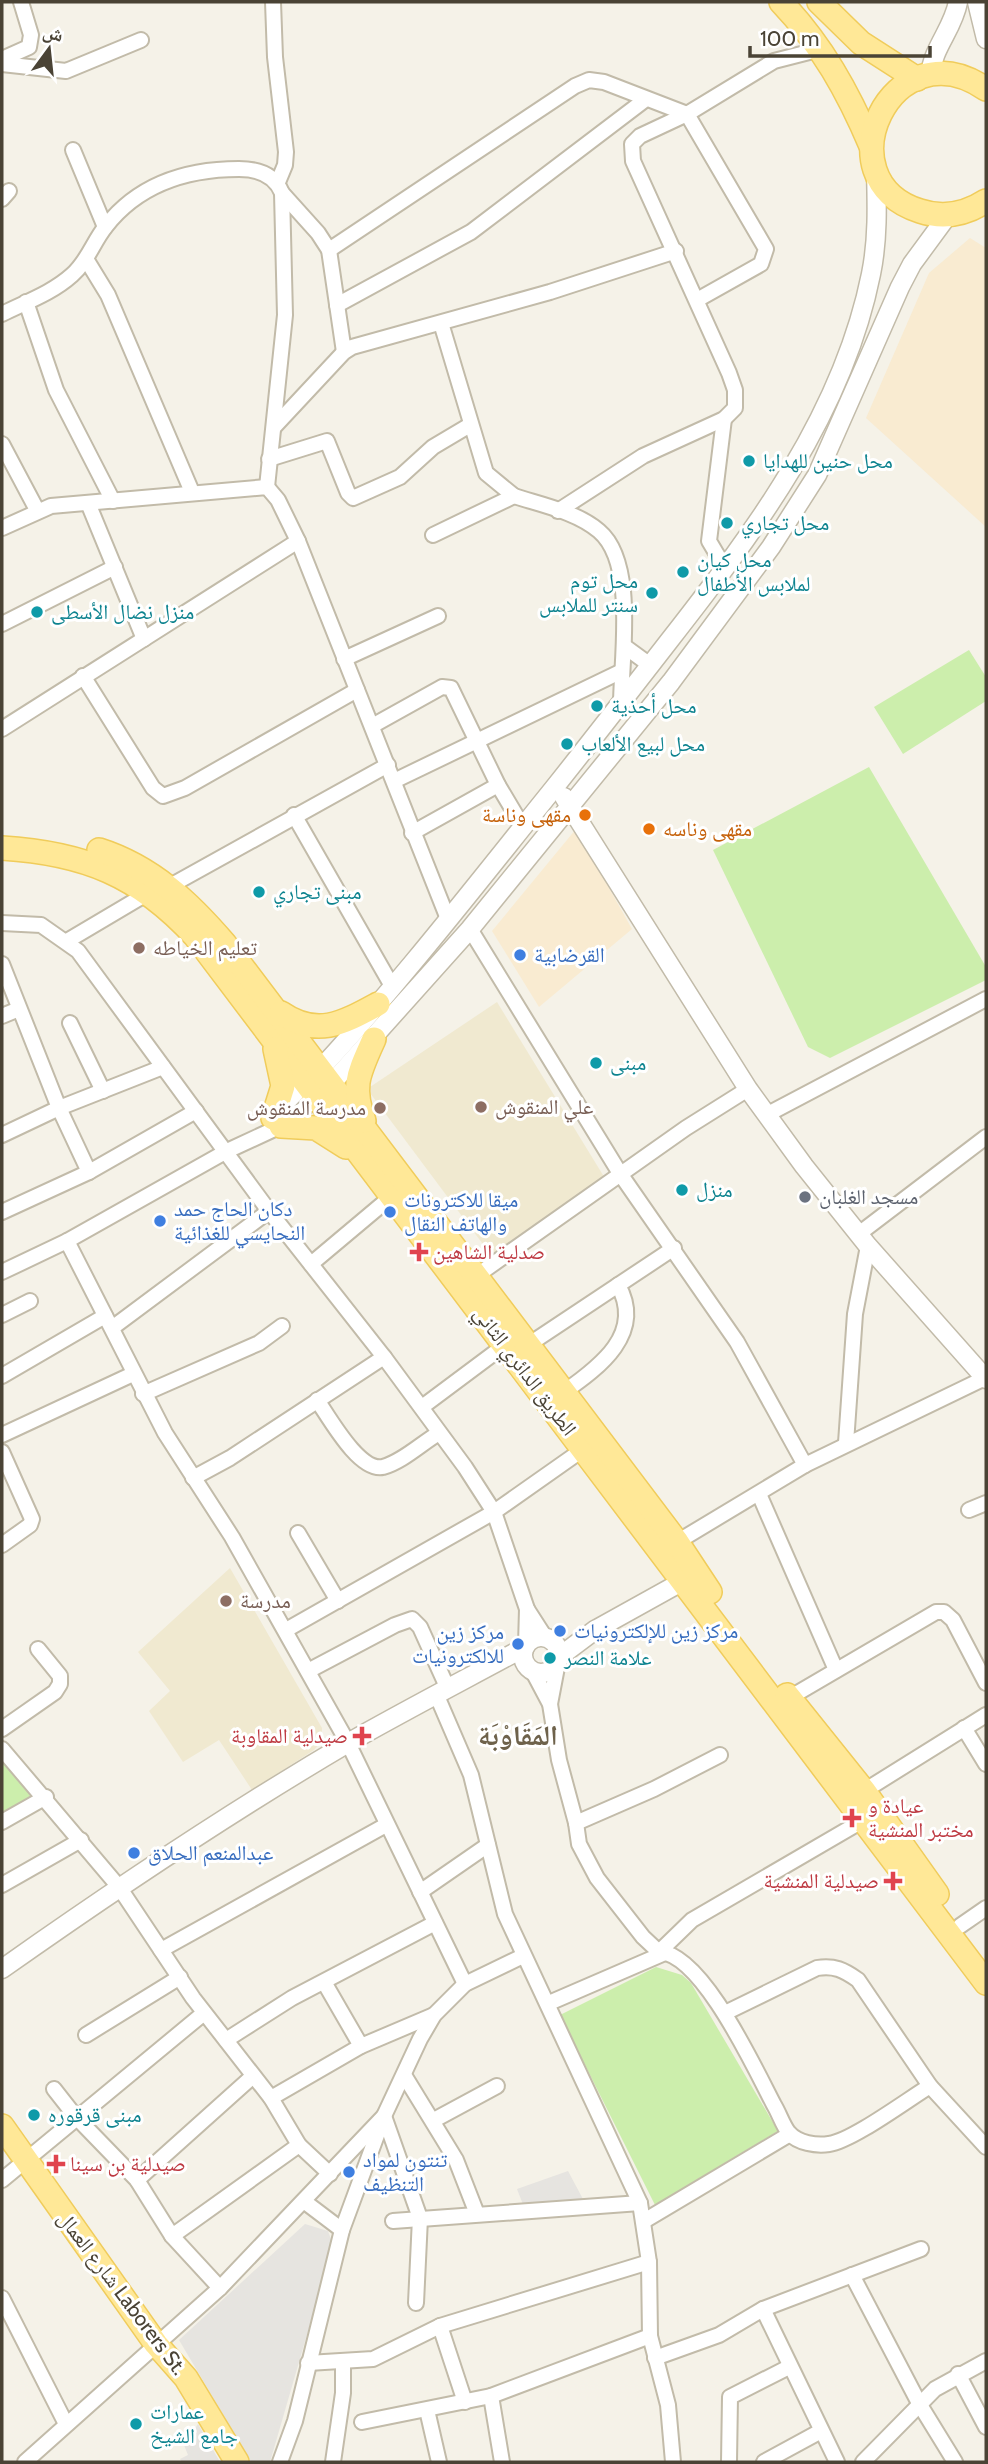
<svg xmlns="http://www.w3.org/2000/svg" width="988" height="2464" font-family="Cabin,'Noto Naskh Arabic',sans-serif">
  <style>
    .commercial { fill: #f9ebd1 }
    .education { fill: #f0e9d0 }
    .green { fill: #cceeac }
    .parking { fill: #e6e4e0 }
    .lines { fill: none; stroke-linecap: round; stroke-linejoin: round }
    .minor-casing { stroke: #c2bba9; stroke-width: 18 }
    .tertiary-casing { stroke: #c2bba9; stroke-width: 21 }
    .primary-casing { stroke: #f0cc5b; stroke-width: 26 }
    .minor { stroke: #fff; stroke-width: 14 }
    .tertiary { stroke: #fff; stroke-width: 18 }
    .primary { stroke: #ffe897; stroke-width: 23 }
    .culture-dot { fill: #0f9aa8; stroke: #fff; stroke-width: 2.5 }
    .food-dot { fill: #e8710a; stroke: #fff; stroke-width: 2.5 }
    .education-dot { fill: #8d6e63; stroke: #fff; stroke-width: 2.5 }
    .shop-dot { fill: #3f7fe0; stroke: #fff; stroke-width: 2.5 }
    .worship-dot { fill: #6b7280; stroke: #fff; stroke-width: 2.5 }
    .health-dot { fill: #e0444e; stroke: #fff; stroke-width: 2.5 }
    .labels { text-anchor: middle; stroke-width: 6; stroke-linejoin: round; paint-order: stroke }
    .culture-label { font-size: 21px; fill: #0d838f; stroke: #fff; text-anchor: start }
    .food-label { font-size: 21px; fill: #c56008; stroke: #fff; text-anchor: end }
    .education-label { font-size: 21px; fill: #785e54; stroke: #fff; text-anchor: start }
    .shop-label { font-size: 21px; fill: #366cbe; stroke: #fff; text-anchor: start }
    .worship-label { font-size: 21px; fill: #5b616d; stroke: #fff; text-anchor: start }
    .health-label { font-size: 21px; fill: #be3a42; stroke: #fff; text-anchor: start }
    .street-label { font-size: 21px; fill: #4a4335; stroke: #fff }
    .district-label { font-size: 28px; font-weight: bold; fill: #6e624b; stroke: #fff }
  </style>
  <rect width="100%" height="100%" fill="#f5f2e8"/>
  <g class="commercial">
    <polygon points="970,238 986,248 986,527 866,418 929,273"/>
    <polygon points="576,829 632,929 539,1007 492,931"/>
  </g>
  <g class="education">
    <polygon points="497,1002 606,1180 491,1255 367,1089"/>
    <polygon points="230,1568 322,1728 322,1741 314,1750 252,1790 219,1740 183,1762 149,1711 170,1691 138,1652"/>
  </g>
  <g class="green">
    <polygon points="969,650 986,677 986,701 903,754 874,707"/>
    <polygon points="869,767 986,967 986,980 830,1058 808,1047 713,850"/>
    <polygon points="2,1759 37,1797 2,1817"/>
    <polygon points="656,1967 682,1975 691,1983 778,2131 655,2205 560,2015"/>
  </g>
  <g class="parking">
    <polygon points="568,2171 584,2201 524,2207 517,2189"/>
    <polygon points="305,2224 328,2231 333,2245 270,2462 251,2462 179,2340"/>
    <polygon points="198,2424 212,2448 220,2462 182,2462 180,2459 188,2455 184,2445"/>
  </g>
  <g class="lines">
    <g class="minor-casing">
      <g id="minor">
        <polyline points="273,2 275,57 286,152 285,165 278,182"/>
        <polyline points="2,59 29,47 31,35 21,2"/>
        <polyline points="2,64 66,71 141,40"/>
        <polyline points="73,150 105,227"/>
        <polyline points="282,193 318,233 329,250 344,352"/>
        <polyline points="2,199 9,191"/>
        <polyline points="329,250 575,86 589,80 604,82 687,114 766,249 761,264 697,300"/>
        <polyline points="86,259 108,295 192,492"/>
        <polyline points="26,302 56,390 113,501"/>
        <polyline points="337,305 471,232 646,99"/>
        <path d="M2,314C26,302 52,293 72,275C88,261 93,242 106,226C139,184 187,169 239,169C258,169 275,175 282,193L285,315L267,487"/>
        <polyline points="441,323 486,473 514,496"/>
        <polyline points="724,419 709,541 725,568"/>
        <polyline points="274,427 344,352 352,347 550,292 676,251"/>
        <polyline points="2,444 37,510"/>
        <polyline points="269,459 327,441 348,493 353,498 400,477 433,447 470,425"/>
        <polyline points="88,503 144,639"/>
        <polyline points="558,511 643,456 724,419 735,408 735,390 729,373 633,161 632,144 640,136 687,114 774,61 821,49"/>
        <polyline points="2,528 51,506 267,487 278,500 298,541 448,919"/>
        <path d="M433,535L514,496C542,505 577,512 599,531C637,563 621,659 621,705"/>
        <polyline points="2,624 115,567"/>
        <polyline points="624,646 650,665"/>
        <polyline points="344,659 438,616"/>
        <polyline points="83,676 153,788 163,796 185,788 357,690"/>
        <polyline points="372,726 442,687 451,688 498,785 523,827"/>
        <polyline points="2,729 298,541"/>
        <polyline points="394,781 622,671"/>
        <polyline points="294,815 392,986"/>
        <polyline points="412,833 498,785"/>
        <polyline points="170,886 388,765"/>
        <polyline points="2,923 41,925 78,951 269,1211 384,1357 465,1467 494,1512 527,1609 545,1637"/>
        <polyline points="470,929 621,1175 737,1342 805,1465"/>
        <polyline points="67,941 148,893"/>
        <polyline points="2,964 59,1108 89,1172"/>
        <polyline points="2,1016 19,1009"/>
        <polyline points="70,1023 103,1091"/>
        <polyline points="278,1113 306,1084"/>
        <polyline points="768,1114 986,999"/>
        <polyline points="2,1135 59,1108 163,1067"/>
        <polyline points="2,1212 89,1172 196,1111"/>
        <polyline points="860,1233 986,1137"/>
        <polyline points="67,1241 165,1433 232,1537 348,1743 465,1984"/>
        <polyline points="311,1264 392,1196"/>
        <polyline points="2,1272 67,1241 227,1151 281,1126 316,1099"/>
        <polyline points="476,1276 686,1128 748,1089"/>
        <polyline points="2,1315 30,1301"/>
        <polyline points="112,1328 269,1211"/>
        <polyline points="528,1345 674,1248"/>
        <polyline points="2,1376 105,1316"/>
        <path d="M564,1392C600,1367 645,1333 618,1285"/>
        <polyline points="143,1394 259,1343 282,1326"/>
        <path d="M317,1400C329,1417 359,1472 383,1467C402,1462 422,1443 439,1433"/>
        <polyline points="422,1407 505,1345"/>
        <polyline points="2,1435 133,1374"/>
        <polyline points="846,1443 855,1314 868,1246"/>
        <polyline points="2,1452 32,1519 30,1525 2,1545"/>
        <polyline points="193,1478 230,1458 384,1357"/>
        <polyline points="759,1494 836,1670"/>
        <polyline points="969,1510 986,1503"/>
        <polyline points="298,1533 338,1601"/>
        <polyline points="677,1542 805,1465 985,1378"/>
        <polyline points="286,1630 494,1512 585,1448"/>
        <polyline points="526,1645 527,1609"/>
        <path d="M532,1670L550,1704L559,1760L576,1823L579,1844L597,1878L643,1937L659,1952C702,1953 755,2069 774,2105C779,2113 783,2126 789,2133C798,2143 816,2146 829,2144C852,2141 907,2100 930,2086"/>
        <polyline points="308,1671 395,1625 412,1619 420,1627 448,1689"/>
        <polyline points="437,1696 471,1775 505,1914 640,2203 649,2262 650,2336 668,2405 673,2462"/>
        <polyline points="789,1698 936,1612 944,1612 953,1620 986,1683"/>
        <polyline points="550,1704 558,1662"/>
        <polyline points="964,1728 986,1764"/>
        <polyline points="2,1729 55,1692 60,1684 60,1676 38,1649"/>
        <polyline points="2,1749 119,1887 193,1998 271,2098 299,2145 330,2174"/>
        <polyline points="864,1791 986,1715"/>
        <polyline points="2,1822 46,1797"/>
        <polyline points="576,1823 654,1789 720,1755"/>
        <polyline points="2,1885 81,1840"/>
        <polyline points="420,1892 488,1845"/>
        <polyline points="960,1926 986,1908"/>
        <polyline points="161,1950 386,1825"/>
        <polyline points="659,1952 692,1920 862,1821"/>
        <polyline points="324,1982 361,2046"/>
        <polyline points="549,2003 667,1952"/>
        <path d="M725,2013L817,1968C834,1965 844,1970 858,1980L930,2086L986,2147"/>
        <polyline points="86,2035 180,1977"/>
        <polyline points="226,2040 292,1998 435,1923"/>
        <polyline points="404,2075 456,2160 477,2214"/>
        <polyline points="54,2089 76,2117 137,2180 172,2236 220,2288"/>
        <polyline points="271,2098 361,2046 434,2015"/>
        <polyline points="434,2120 497,2086"/>
        <polyline points="2,2180 204,2013"/>
        <polyline points="137,2180 253,2076"/>
        <polyline points="305,2202 342,2230"/>
        <polyline points="393,2221 640,2203"/>
        <polyline points="644,2221 790,2134"/>
        <polyline points="172,2236 299,2145"/>
        <polyline points="852,2275 920,2405 955,2462"/>
        <polyline points="2,2298 66,2424"/>
        <polyline points="763,2309 837,2462"/>
        <polyline points="440,2326 465,2402"/>
        <polyline points="655,2358 719,2335 763,2309 921,2249"/>
        <polyline points="308,2363 373,2359 440,2326 649,2262"/>
        <polyline points="958,2374 986,2427"/>
        <polyline points="491,2396 502,2462"/>
        <polyline points="427,2410 439,2462"/>
        <polyline points="362,2422 491,2396 650,2336"/>
        <polyline points="25,2462 220,2288 384,2116 420,2218 416,2303"/>
        <polyline points="280,2462 295,2421 342,2230 384,2116 420,2039 434,2015 465,1984 523,1956"/>
        <polyline points="333,2462 343,2393 343,2362"/>
        <polyline points="729,2462 730,2397 789,2367"/>
        <polyline points="764,2462 821,2431"/>
        <polyline points="863,2462 935,2389 986,2361"/>
      </g>
    </g>
    <g class="tertiary-casing">
      <g id="tertiary">
        <polyline points="977,2 986,39"/>
        <path d="M930,75C933,47 953,29 958,2"/>
        <polyline points="564,797 748,1089 804,1166 868,1246 986,1379"/>
        <path d="M312,1078C398,986 475,886 554,788C593,739 631,690 669,641C755,531 843,414 871,274C878,240 877,205 876,170"/>
        <polyline points="324,1092 470,929 671,682 771,547 817,475 900,287 912,264 948,215"/>
        <circle cx="541" cy="1655" r="18"/>
        <polyline points="559,1657 595,1630 694,1575"/>
        <path d="M2,1969C114,1890 229,1813 348,1743C406,1710 466,1679 525,1647"/>
      </g>
    </g>
    <g class="primary-casing">
      <g id="primary">
        <path d="M781,2C822,45 848,92 871,146"/>
        <polyline points="819,2 861,43 917,79"/>
        <path d="M986,89C892,24 820,180 920,211C944,219 966,214 986,201"/>
        <path d="M2,848C84,853 139,875 195,936L986,1983"/>
        <path d="M99,850C152,867 189,902 225,944L677,1542L710,1592"/>
        <path d="M281,1013C317,1038 343,1023 378,1004"/>
        <polyline points="273,1118 283,1086 275,1049"/>
        <path d="M364,1121C351,1085 359,1073 374,1039"/>
        <polyline points="281,1126 316,1128 346,1147"/>
        <polyline points="787,1695 864,1791 937,1894"/>
        <polyline points="2,2126 156,2344 186,2378 237,2462"/>
      </g>
    </g>
    <use href="#minor" class="minor"/>
    <use href="#tertiary" class="tertiary"/>
    <use href="#primary" class="primary"/>
  </g>
  <g class="culture-dot">
    <circle cx="749" cy="461" r="7"/>
    <circle cx="727" cy="523" r="7"/>
    <circle cx="683" cy="572" r="7"/>
    <circle cx="652" cy="593" r="7"/>
    <circle cx="37" cy="612" r="7"/>
    <circle cx="597" cy="706" r="7"/>
    <circle cx="567" cy="744" r="7"/>
    <circle cx="259" cy="892" r="7"/>
    <circle cx="596" cy="1063" r="7"/>
    <circle cx="682" cy="1190" r="7"/>
    <circle cx="550" cy="1658" r="7"/>
    <circle cx="34" cy="2115" r="7"/>
    <circle cx="136" cy="2424" r="7"/>
  </g>
  <g class="food-dot">
    <circle cx="585" cy="815" r="7"/>
    <circle cx="649" cy="829" r="7"/>
  </g>
  <g class="education-dot">
    <circle cx="139" cy="948" r="7"/>
    <circle cx="481" cy="1107" r="7"/>
    <circle cx="380" cy="1108" r="7"/>
    <circle cx="226" cy="1601" r="7"/>
  </g>
  <g class="shop-dot">
    <circle cx="520" cy="955" r="7"/>
    <circle cx="390" cy="1212" r="7"/>
    <circle cx="160" cy="1221" r="7"/>
    <circle cx="560" cy="1631" r="7"/>
    <circle cx="518" cy="1644" r="7"/>
    <circle cx="134" cy="1853" r="7"/>
    <circle cx="349" cy="2172" r="7"/>
  </g>
  <circle class="worship-dot" cx="805" cy="1197" r="7"/>
  <g class="health-dot">
    <path d="M415.5 1241.5h7v7h7v7h-7v7h-7v-7h-7v-7h7z"/>
    <path d="M358.5 1725.5h7v7h7v7h-7v7h-7v-7h-7v-7h7z"/>
    <path d="M848.5 1807.5h7v7h7v7h-7v7h-7v-7h-7v-7h7z"/>
    <path d="M889.5 1870.5h7v7h7v7h-7v7h-7v-7h-7v-7h7z"/>
    <path d="M52.5 2153.5h7v7h7v7h-7v7h-7v-7h-7v-7h7z"/>
  </g>
  <g class="labels">
    <g class="culture-label">
      <text x="763" y="468">محل حنين للهدايا</text>
      <text x="741" y="530">محل تجاري</text>
      <text x="697" y="567">محل كيان<tspan x="697" dy="24">لملابس الأطفال</tspan></text>
      <text x="638" y="588" text-anchor="end">محل توم<tspan x="638" dy="24">سنتر للملابس</tspan></text>
      <text x="51" y="619">منزل نضال الأسطى</text>
      <text x="611" y="713">محل أحذية</text>
      <text x="581" y="751">محل لبيع الألعاب</text>
      <text x="273" y="899">مبنى تجاري</text>
      <text x="610" y="1070">مبنى</text>
      <text x="696" y="1197">منزل</text>
      <text x="564" y="1665">علامة النصر</text>
      <text x="48" y="2122">مبنى قرقوره</text>
      <text x="150" y="2419">عمارات<tspan x="150" dy="24">جامع الشيخ</tspan></text>
    </g>
    <g class="food-label">
      <text x="571" y="822">مقهى وناسة</text>
      <text x="663" y="836" text-anchor="start">مقهى وناسه</text>
    </g>
    <g class="education-label">
      <text x="153" y="955">تعليم الخياطه</text>
      <text x="495" y="1114">علي المنقوش</text>
      <text x="366" y="1115" text-anchor="end">مدرسة المنقوش</text>
      <text x="240" y="1608">مدرسة</text>
    </g>
    <g class="shop-label">
      <text x="534" y="962">القرضابية</text>
      <text x="404" y="1207">ميقا للاكترونات<tspan x="404" dy="24">والهاتف النقال</tspan></text>
      <text x="174" y="1216">دكان الحاج حمد<tspan x="174" dy="24">النحايسي للغذائية</tspan></text>
      <text x="574" y="1638">مركز زين للإلكترونيات</text>
      <text x="504" y="1639" text-anchor="end">مركز زين<tspan x="504" dy="24">للالكترونيات</tspan></text>
      <text x="148" y="1860">عبدالمنعم الحلاق</text>
      <text x="363" y="2167">تنتون لمواد<tspan x="363" dy="24">التنظيف</tspan></text>
    </g>
    <g class="worship-label">
      <text x="819" y="1204">مسجد الغلبان</text>
    </g>
    <g class="health-label">
      <text x="433" y="1259">صدلية الشاهين</text>
      <text x="348" y="1743" text-anchor="end">صيدلية المقاوبة</text>
      <text x="868" y="1813">عيادة و<tspan x="868" dy="24">مختبر المنشية</tspan></text>
      <text x="879" y="1888" text-anchor="end">صيدلية المنشية</text>
      <text x="70" y="2171">صيدلية بن سينا</text>
    </g>
    <g class="street-label">
      <text transform="translate(525 1371) rotate(53)" y="7">الطريق الدائري الثاني</text>
      <text transform="translate(122 2293) rotate(53)" y="7">شارع العمال Laborers St.</text>
    </g>
    <g class="district-label">
      <text x="518" y="1745">المَقَاوْبَة</text>
    </g>
  </g>
  <rect width="988" height="2464" fill="none" stroke="#4a4335" stroke-width="7"/>
  <g transform="translate(49 49) rotate(15)" stroke="#ffffff" stroke-width="5" paint-order="stroke">
  <path d="M0-5L12 26L0 18L-12 26Z" fill="#4a4335"/>
  <text y="-10" font-size="19" font-weight="bold" text-anchor="middle" fill="#4a4335">ش</text>
  </g>
  <path d="M750 46v10h180v-10" fill="none" stroke="#4a4335" stroke-width="3.5"/>
  <text x="760" y="46" font-size="21" fill="#4a4335" stroke="#ffffff" stroke-width="5" paint-order="stroke">100 m</text>
</svg>
